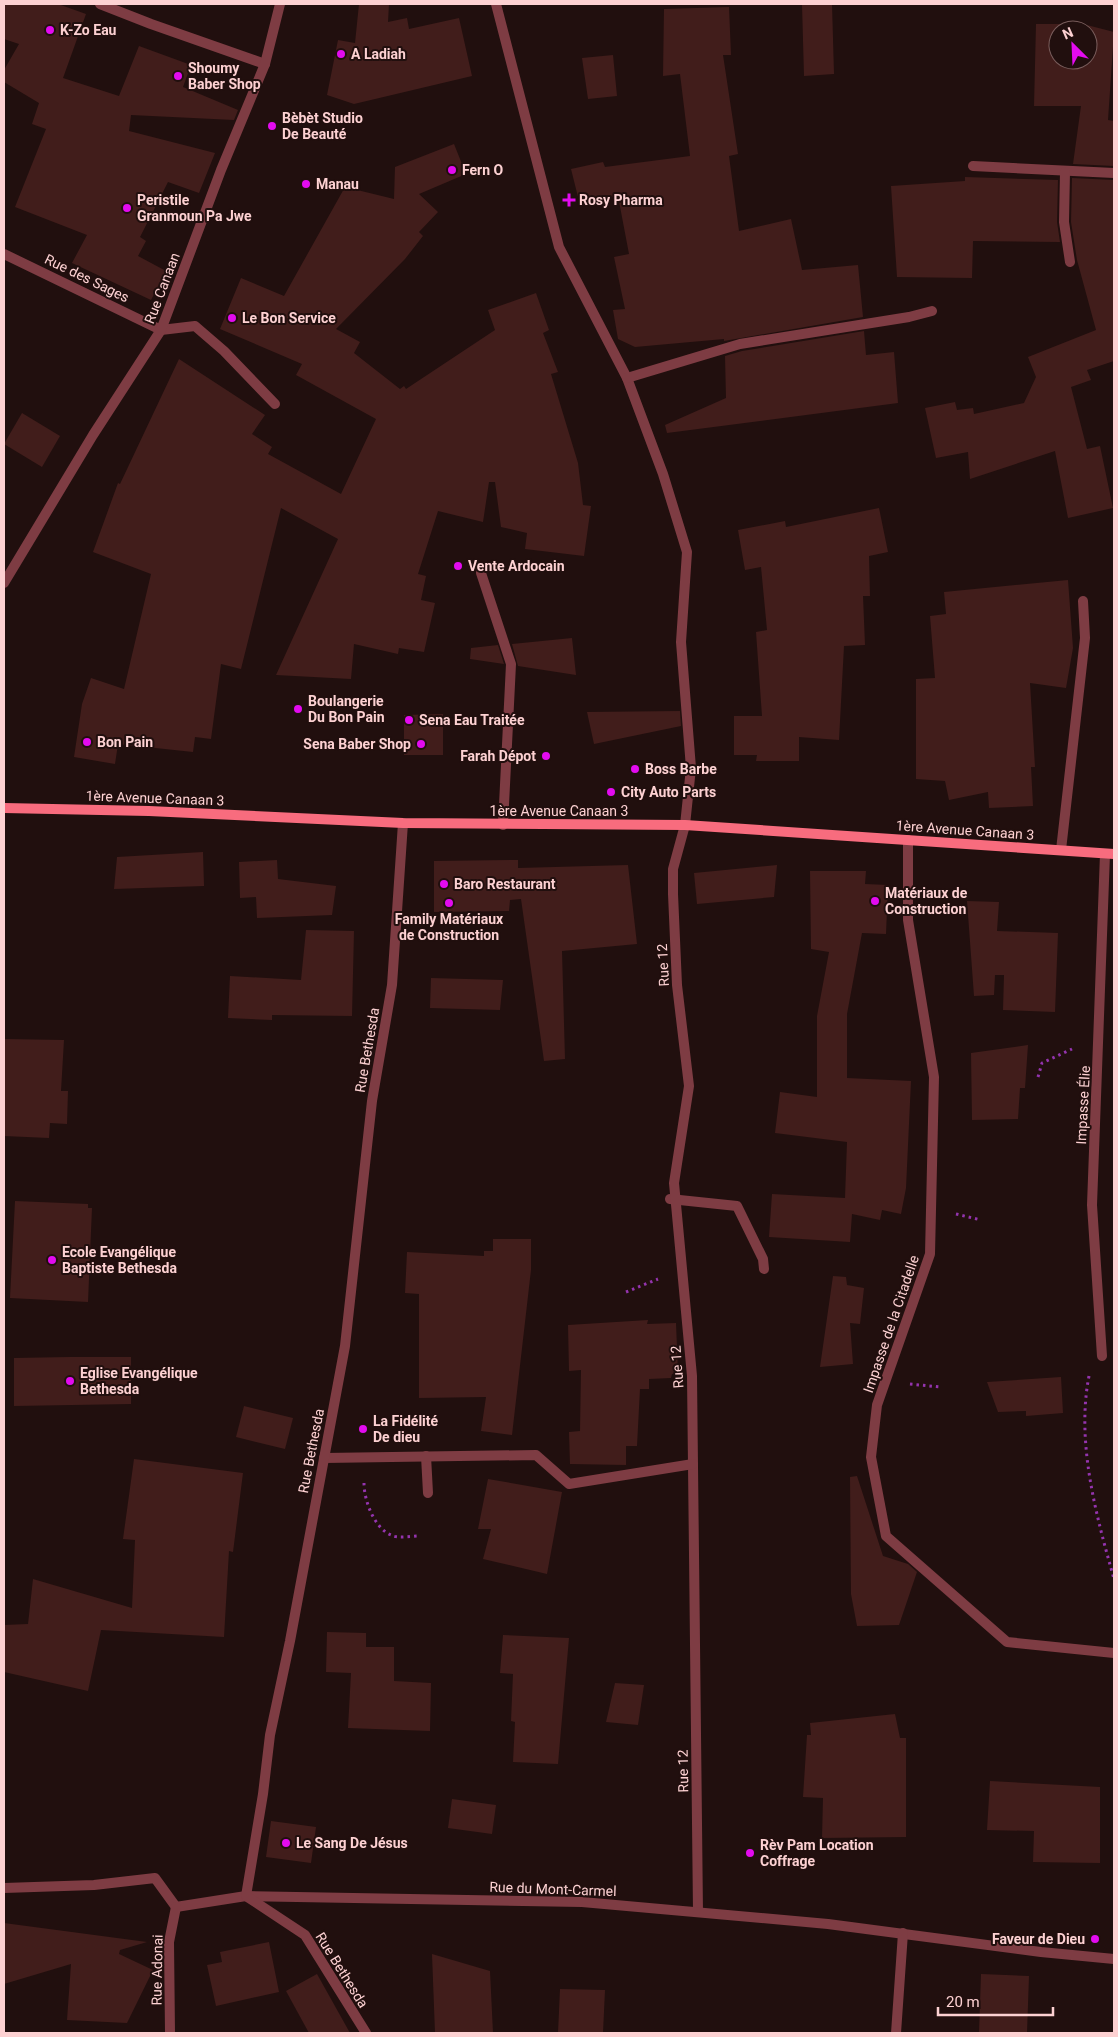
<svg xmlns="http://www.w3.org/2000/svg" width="1118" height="2037" font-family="Roboto,sans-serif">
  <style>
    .building { fill: #411d1b; fill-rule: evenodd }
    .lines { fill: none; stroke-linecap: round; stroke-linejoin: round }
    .path { stroke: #9434ae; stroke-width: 3; stroke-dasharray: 2.5 4; stroke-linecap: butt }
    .lane { stroke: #7e3c43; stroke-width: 10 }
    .street { stroke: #7e3c43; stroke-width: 10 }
    .secondary { stroke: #f86c7e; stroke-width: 10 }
    .poi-dot { fill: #e30bef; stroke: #210f0e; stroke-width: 2 }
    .labels { text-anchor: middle; stroke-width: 4; stroke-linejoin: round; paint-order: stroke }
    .poi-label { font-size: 14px; font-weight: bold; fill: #fdd1d2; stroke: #210f0e; text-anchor: start }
    .street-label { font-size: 14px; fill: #fdd1d2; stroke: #210f0e }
  </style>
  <rect width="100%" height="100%" fill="#210f0e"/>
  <g class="building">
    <polygon points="4,4 58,4 86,14 63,78 119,96 139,46 191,65 183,87 238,110 234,120 131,115 129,131 215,153 199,193 168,182 140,237 146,241 138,256 166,271 151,300 72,263 87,235 15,207 46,129 32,124 39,103 4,82 4,70 19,44 4,39"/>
    <polygon points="359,4 389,4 388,22 407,18 409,29 459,18 472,76 354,104 327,95 338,40 355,43"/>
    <polygon points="802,4 832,4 834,74 804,76"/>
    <polygon points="729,7 731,55 723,55 738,154 729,156 739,231 791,219 802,270 858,265 863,317 724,341 724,339 635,347 618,339 613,310 625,309 614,257 629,254 618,196 583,204 583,201 579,201 571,169 603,162 605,167 690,156 680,74 663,76 664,9"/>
    <path d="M1036,24H1083L1114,32L1108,120L1114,121V166L1073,164L1081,106H1034ZM1058,30H1088V60H1058Z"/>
    <polygon points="613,55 617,96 588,99 582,58"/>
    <polygon points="454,144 466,174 419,194 438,212 419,232 423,236 405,259 336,329 360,342 354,353 400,389 404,386 406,389 495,330 488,310 536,293 549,330 543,333 558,372 551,374 578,463 583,505 591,506 584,556 525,549 527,533 501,527 495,482 489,482 483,522 438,511 418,574 426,576 421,600 435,603 424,652 399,648 398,654 354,644 351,679 276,675 338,539 281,508 241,669 221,664 211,739 195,737 193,752 118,744 115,764 74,757 82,704 91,678 124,689 151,574 93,552 118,483 120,484 179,359 265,415 252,434 272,447 268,454 341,494 376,419 296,375 302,364 220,329 241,278 284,296 345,187 394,199 395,167"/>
    <polygon points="965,177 1058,180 1057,222 1060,242 973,241 972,278 897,277 891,186 965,181"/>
    <polygon points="1072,178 1114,180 1114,361 1087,370 1091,380 1071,387 1087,449 1100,446 1113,508 1068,518 1055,451 970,479 968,452 936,458 925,408 955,402 957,410 973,408 974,414 1024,403 1036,377 1028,357 1096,330 1077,260 1071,222"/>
    <polygon points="864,331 866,355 894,352 898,403 667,433 665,425 726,398 725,356 742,351"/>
    <polygon points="22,413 60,436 42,467 4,444"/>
    <polygon points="879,508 888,552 869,556 870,596 863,596 865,645 844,646 839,740 799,737 799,761 756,761 757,755 734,755 734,716 762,716 756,632 767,630 761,567 745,570 738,530 785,521 786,527"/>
    <polygon points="1068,580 1073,648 1066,688 1030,683 1035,767 1031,767 1033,806 989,808 988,792 949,800 945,781 916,779 916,679 935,678 930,616 946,614 944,592"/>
    <polygon points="572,638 576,675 518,666 512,644"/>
    <polygon points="498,645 504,664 470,659 471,648"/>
    <polygon points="680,711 681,726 594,744 587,712"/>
    <polygon points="443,714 443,755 404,755 404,715"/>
    <polygon points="203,852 204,886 114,889 117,857"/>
    <polygon points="277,860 278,879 336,886 332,915 257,918 256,897 240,898 239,862"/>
    <polygon points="518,860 518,868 628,865 637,944 562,951 565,1059 544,1061 521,899 510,900 509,911 434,912 434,861"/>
    <polygon points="777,865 774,897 697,904 694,873"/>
    <polygon points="810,871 866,871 865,884 888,885 886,934 862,933 847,1014 847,1078 911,1081 906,1188 901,1214 882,1210 880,1220 852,1214 850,1242 769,1237 772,1194 845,1198 847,1142 775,1133 780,1092 817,1097 817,1016 829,952 811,949"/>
    <polygon points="967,901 999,902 997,931 1058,933 1055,1012 1003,1010 1004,975 995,975 994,995 974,996"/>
    <polygon points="306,930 354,931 352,1016 272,1015 272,1020 228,1018 230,976 301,980"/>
    <polygon points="431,978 503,980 500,1010 430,1008"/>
    <polygon points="4,1039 64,1040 61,1091 68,1091 67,1124 50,1123 49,1138 4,1136"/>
    <polygon points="1028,1045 1025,1088 1020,1088 1018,1119 972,1120 971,1053"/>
    <polygon points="15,1201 88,1204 88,1208 92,1208 88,1302 10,1298"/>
    <polygon points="493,1239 531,1239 531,1270 512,1435 481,1431 486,1397 419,1398 419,1294 405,1293 407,1252 484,1256 484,1251 493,1251"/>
    <polygon points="833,1276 846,1277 847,1285 864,1288 860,1324 850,1323 853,1364 820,1367"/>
    <polygon points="648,1320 647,1324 676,1323 678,1373 672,1374 671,1378 649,1379 649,1389 640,1389 637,1446 626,1446 626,1465 570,1464 569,1432 580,1431 581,1370 569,1371 568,1325"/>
    <polygon points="70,1357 131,1357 131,1404 14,1406 14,1358"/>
    <polygon points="1061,1377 1063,1413 1026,1416 1026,1411 998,1412 987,1382"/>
    <polygon points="244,1406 293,1418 285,1449 236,1437"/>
    <polygon points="134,1459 243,1473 233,1552 229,1551 224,1637 101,1630 88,1691 4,1672 4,1625 28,1624 33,1579 132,1608 135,1540 123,1539"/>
    <polygon points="857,1476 883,1556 908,1564 917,1572 899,1625 857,1626 851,1594 850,1477"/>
    <polygon points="488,1479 562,1492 547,1574 483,1559 491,1529 478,1529"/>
    <polygon points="327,1632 366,1633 366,1647 394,1647 394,1681 431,1683 430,1731 348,1728 351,1673 326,1672"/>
    <polygon points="503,1635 569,1638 558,1764 513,1762 515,1722 511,1721 513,1674 500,1673"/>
    <polygon points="615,1683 644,1685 638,1725 606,1722"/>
    <polygon points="895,1714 900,1738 906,1738 906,1837 822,1838 823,1798 803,1797 807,1735 811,1735 810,1723"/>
    <polygon points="990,1781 1100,1787 1100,1863 1033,1862 1034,1831 987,1830"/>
    <polygon points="452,1799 496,1805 492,1834 448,1828"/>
    <polygon points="271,1821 316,1827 311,1863 266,1857"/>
    <polygon points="4,1923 147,1942 120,1950 119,1954 153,1970 127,2023 67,2020 71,1964 4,1984"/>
    <polygon points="269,1942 279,1992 216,2006 207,1965 222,1962 220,1952"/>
    <polygon points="432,1954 490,1971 493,2033 435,2033"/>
    <polygon points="317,1974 350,2033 309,2033 286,1991"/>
    <polygon points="981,1974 1029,1976 1027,2033 979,2033"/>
    <polygon points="560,1989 605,1990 603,2033 558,2033"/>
  </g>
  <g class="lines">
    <g class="path">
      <polyline points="1038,1077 1042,1063 1072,1049"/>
      <polyline points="956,1214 981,1220"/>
      <polyline points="626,1292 658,1279"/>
      <path d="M1089,1376C1076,1442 1096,1515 1114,1579"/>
      <polyline points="910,1384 940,1387"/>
      <path d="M364,1483C364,1500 374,1528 391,1535C397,1539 411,1536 419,1536"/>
    </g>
    <g class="lane">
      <polyline points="670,1199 737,1206 763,1259 764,1269"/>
      <polyline points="426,1456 428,1493"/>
    </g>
    <g class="street">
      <polyline points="100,4 151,24 265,64"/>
      <polyline points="496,4 559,247 627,378 663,474 687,552 681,642 691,768 685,825 673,869 673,894 677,985 689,1086 674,1183 692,1376 698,1912"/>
      <polyline points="973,166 1114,173"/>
      <polyline points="1065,172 1064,222 1070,262"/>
      <polyline points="4,254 161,330 195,326 224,351 275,404"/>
      <polyline points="627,378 740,344 909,317 932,311"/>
      <polyline points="481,573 511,664 503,825"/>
      <polyline points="4,583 93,435 161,330 221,170 265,64 280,4"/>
      <polyline points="908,840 908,920 934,1077 930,1254 877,1405 871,1457 886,1536 1007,1642 1114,1653"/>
      <polyline points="1061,850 1085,638 1083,601"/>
      <polyline points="1102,1356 1092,1205 1105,854"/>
      <polyline points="324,1458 536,1455 569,1484 693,1464"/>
      <polyline points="4,1888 94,1885 155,1878 176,1907 246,1896 582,1902 828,1924 1041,1952 1114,1959"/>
      <polyline points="170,2033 169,1942 176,1907"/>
      <polyline points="366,2033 305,1935 246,1896 263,1794 270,1735 290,1641 345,1346 372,1101 392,985 403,823"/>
      <polyline points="896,2033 903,1933"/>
    </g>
    <polyline class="secondary" points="4,808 149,811 403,823 685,825 1114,854"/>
  </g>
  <g class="poi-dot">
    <circle cx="50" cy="30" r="5"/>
    <circle cx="341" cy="54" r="5"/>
    <circle cx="178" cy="76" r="5"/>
    <circle cx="272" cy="126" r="5"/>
    <circle cx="452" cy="170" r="5"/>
    <circle cx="306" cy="184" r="5"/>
    <path d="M566.5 192.5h5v5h5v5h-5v5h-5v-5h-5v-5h5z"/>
    <circle cx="127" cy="208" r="5"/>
    <circle cx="232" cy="318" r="5"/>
    <circle cx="458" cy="566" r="5"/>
    <circle cx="298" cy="709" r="5"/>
    <circle cx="409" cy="720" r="5"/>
    <circle cx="87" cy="742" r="5"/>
    <circle cx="421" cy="744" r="5"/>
    <circle cx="546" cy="756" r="5"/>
    <circle cx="635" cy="769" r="5"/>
    <circle cx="611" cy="792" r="5"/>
    <circle cx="444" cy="884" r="5"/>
    <circle cx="875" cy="901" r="5"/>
    <circle cx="449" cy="903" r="5"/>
    <circle cx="52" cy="1260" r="5"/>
    <circle cx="70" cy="1381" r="5"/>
    <circle cx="363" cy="1429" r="5"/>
    <circle cx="286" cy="1843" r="5"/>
    <circle cx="750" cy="1853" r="5"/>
    <circle cx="1095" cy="1939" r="5"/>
  </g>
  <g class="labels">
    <g class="poi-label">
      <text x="60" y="35">K-Zo Eau</text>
      <text x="351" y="59">A Ladiah</text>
      <text x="188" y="73">Shoumy<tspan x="188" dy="16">Baber Shop</tspan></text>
      <text x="282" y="123">Bèbèt Studio<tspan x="282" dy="16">De Beauté</tspan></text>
      <text x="462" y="175">Fern O</text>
      <text x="316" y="189">Manau</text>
      <text x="137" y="205">Peristile<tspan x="137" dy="16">Granmoun Pa Jwe</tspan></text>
      <text x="579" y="205">Rosy Pharma</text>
      <text x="242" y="323">Le Bon Service</text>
      <text x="468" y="571">Vente Ardocain</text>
      <text x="308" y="706">Boulangerie<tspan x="308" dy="16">Du Bon Pain</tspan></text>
      <text x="419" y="725">Sena Eau Traitée</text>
      <text x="97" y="747">Bon Pain</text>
      <text x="411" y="749" text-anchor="end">Sena Baber Shop</text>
      <text x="536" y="761" text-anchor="end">Farah Dépot</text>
      <text x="645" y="774">Boss Barbe</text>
      <text x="621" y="797">City Auto Parts</text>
      <text x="454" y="889">Baro Restaurant</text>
      <text x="885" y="898">Matériaux de<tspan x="885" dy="16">Construction</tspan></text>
      <text x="449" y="924" text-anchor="middle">Family Matériaux<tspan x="449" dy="16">de Construction</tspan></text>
      <text x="62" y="1257">Ecole Evangélique<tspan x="62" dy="16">Baptiste Bethesda</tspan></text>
      <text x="80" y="1378">Eglise Evangélique<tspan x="80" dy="16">Bethesda</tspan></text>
      <text x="373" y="1426">La Fidélité<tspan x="373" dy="16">De dieu</tspan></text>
      <text x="296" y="1848">Le Sang De Jésus</text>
      <text x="760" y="1850">Rèv Pam Location<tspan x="760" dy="16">Coffrage</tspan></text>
      <text x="1085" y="1944" text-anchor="end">Faveur de Dieu</text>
    </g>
    <g class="street-label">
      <text transform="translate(87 278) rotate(26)" y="5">Rue des Sages</text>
      <text transform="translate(162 288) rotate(-69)" y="5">Rue Canaan</text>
      <text transform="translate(155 798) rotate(2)" y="5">1ère Avenue Canaan 3</text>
      <text x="559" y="816">1ère Avenue Canaan 3</text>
      <text transform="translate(965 830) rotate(4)" y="5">1ère Avenue Canaan 3</text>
      <text transform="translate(663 965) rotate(-93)" y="5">Rue 12</text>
      <text transform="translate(367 1050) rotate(-80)" y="5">Rue Bethesda</text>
      <text transform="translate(1083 1105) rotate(-87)" y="5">Impasse Élie</text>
      <text transform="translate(891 1324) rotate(-71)" y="5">Impasse de la Citadelle</text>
      <text transform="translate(677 1367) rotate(-94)" y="5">Rue 12</text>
      <text transform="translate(311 1451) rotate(-79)" y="5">Rue Bethesda</text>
      <text transform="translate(683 1771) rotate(-91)" y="5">Rue 12</text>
      <text transform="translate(553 1889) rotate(2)" y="5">Rue du Mont-Carmel</text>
      <text transform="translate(157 1970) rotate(-89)" y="5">Rue Adonai</text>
      <text transform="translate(342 1970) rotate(58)" y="5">Rue Bethesda</text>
    </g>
  </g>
  <rect width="1118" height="2037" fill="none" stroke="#fdd1d2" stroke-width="10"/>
  <g transform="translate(1073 45) rotate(336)"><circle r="24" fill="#210f0e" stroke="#795d5c"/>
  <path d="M0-4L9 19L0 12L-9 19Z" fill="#e30bef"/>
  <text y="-8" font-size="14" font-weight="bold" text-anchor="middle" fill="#fdd1d2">N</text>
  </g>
  <path d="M938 2007v8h115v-8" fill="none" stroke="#fdd1d2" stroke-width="2.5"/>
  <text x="946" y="2007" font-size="15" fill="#fdd1d2" stroke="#210f0e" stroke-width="4" paint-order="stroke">20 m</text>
</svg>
